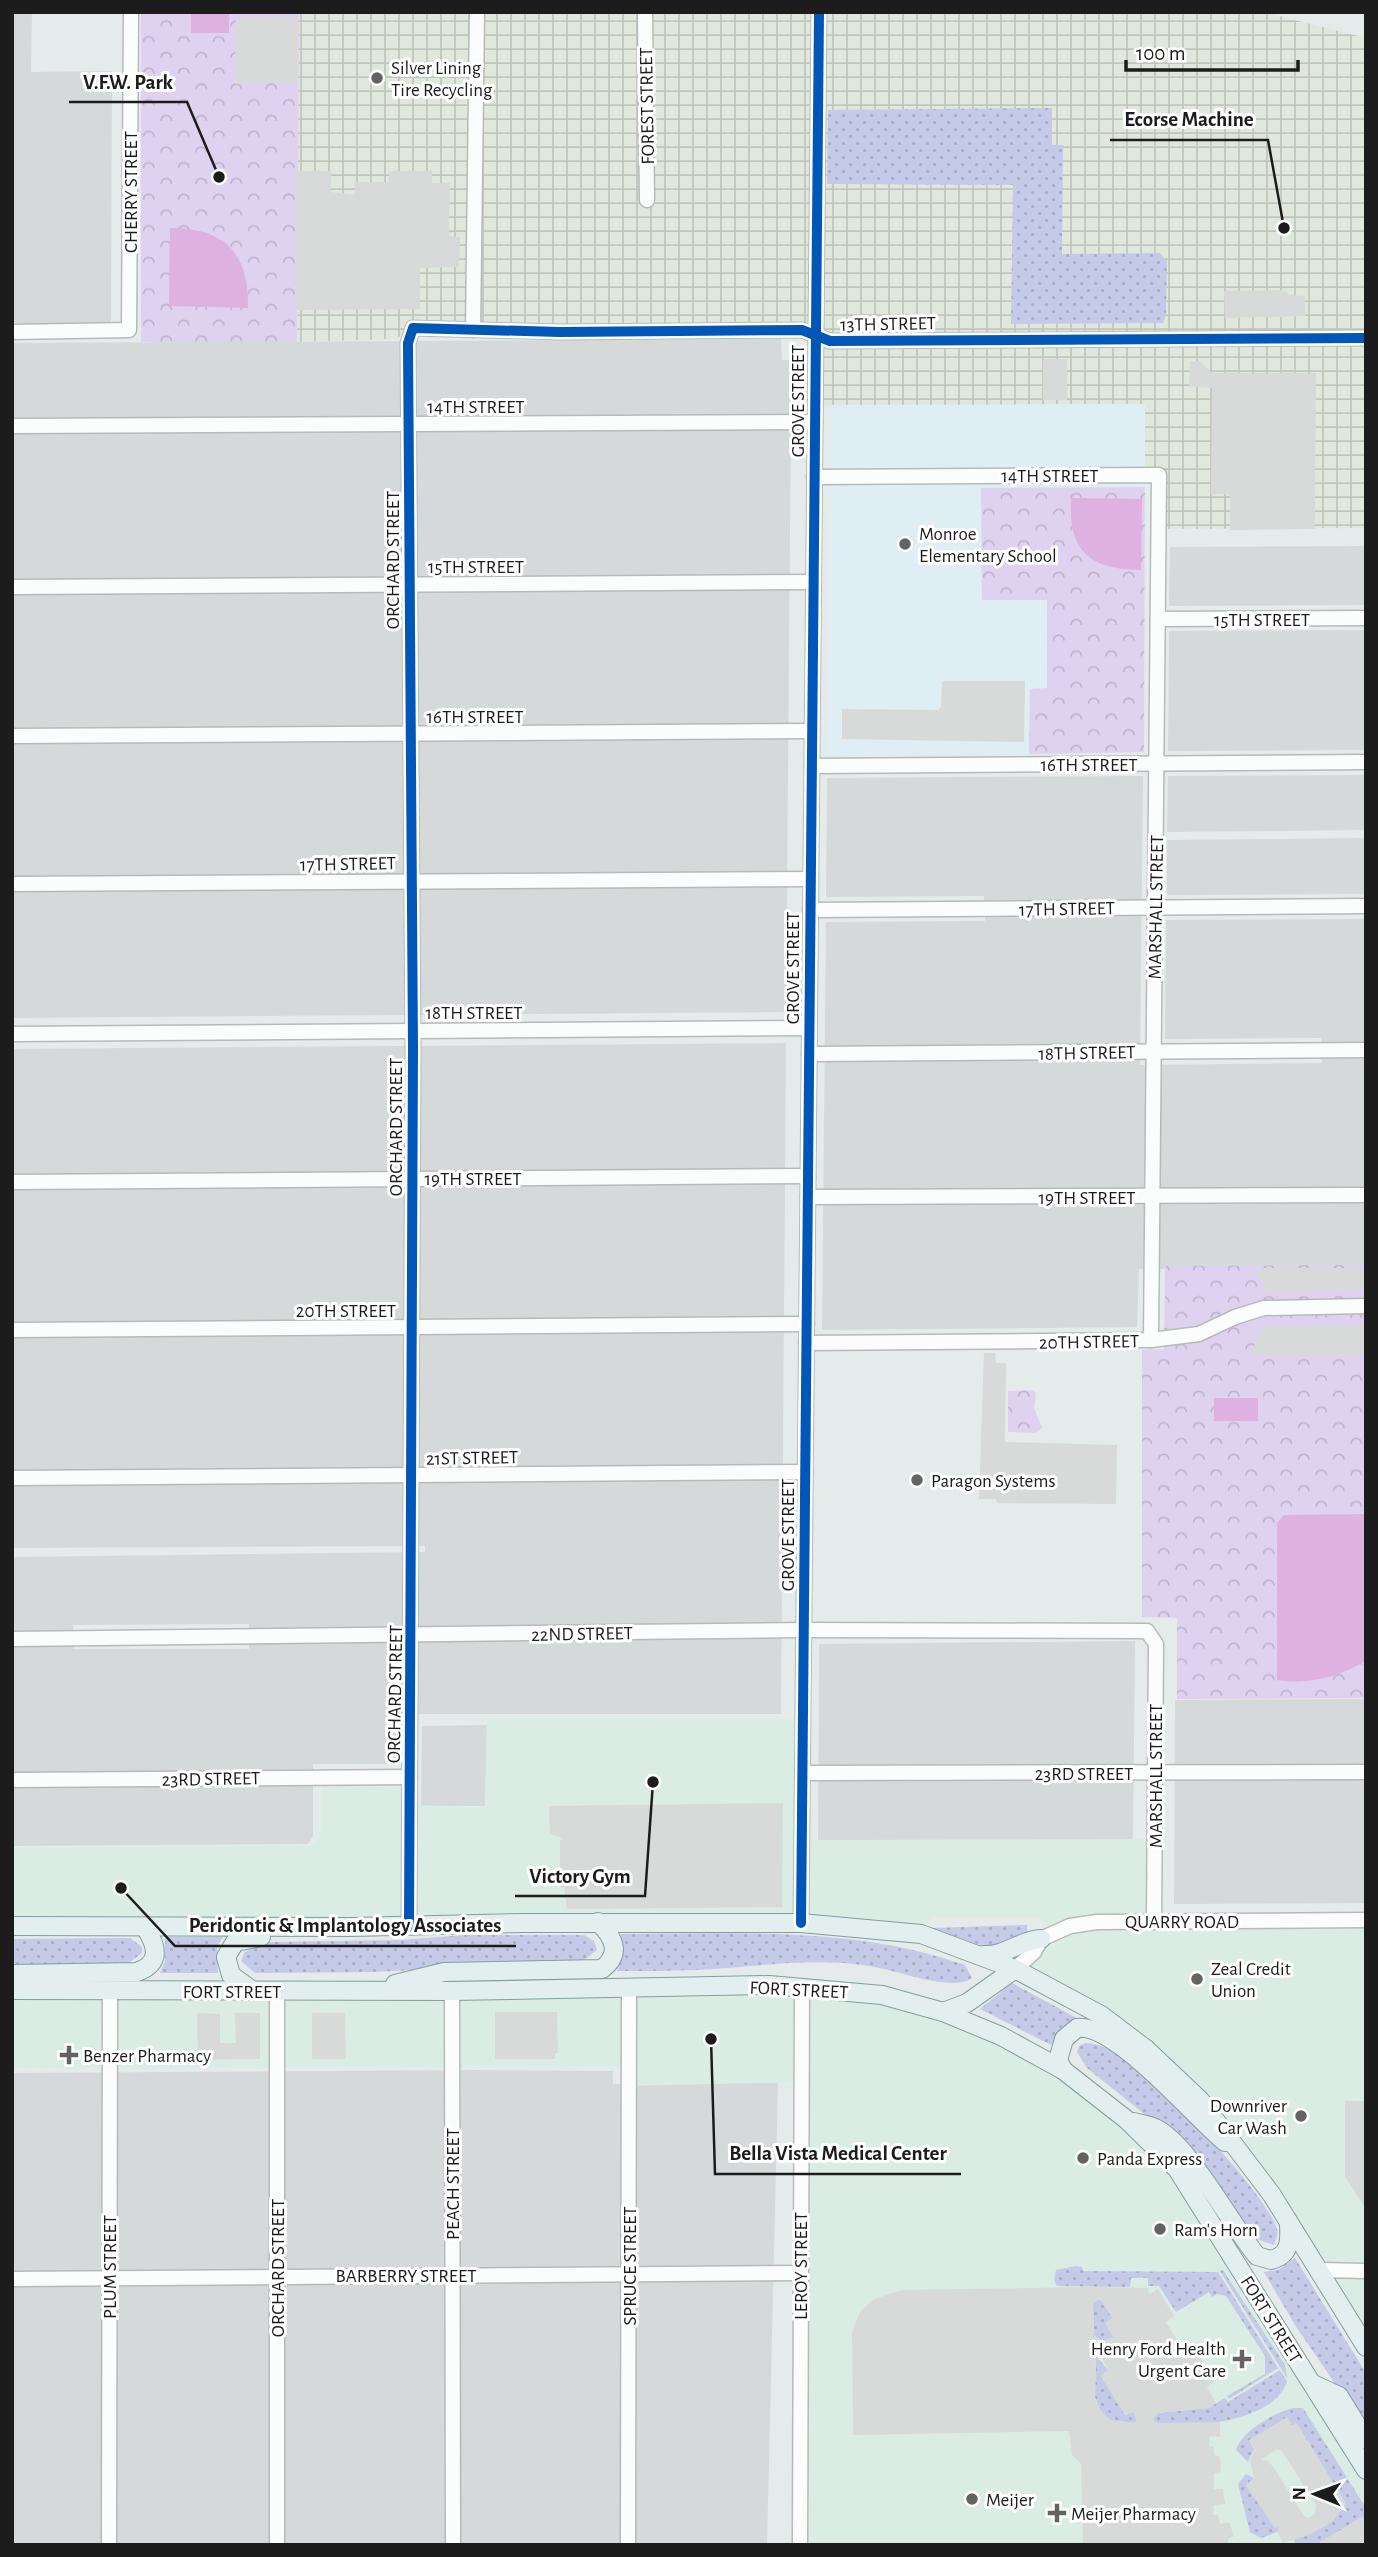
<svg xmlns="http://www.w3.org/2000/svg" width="1378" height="2557" font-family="'Alegreya Sans',sans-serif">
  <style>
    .residential { fill: #d6d9d9; fill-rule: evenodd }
    .commercial { fill: #daece3 }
    .industrial { fill: url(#industrial-grid) }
    .education { fill: #dfedf5 }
    .grass { fill: url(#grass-dots) }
    .park { fill: url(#park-crowns) }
    .pitch { fill: #dfb1e1 }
    .parking { fill: #d8dada; fill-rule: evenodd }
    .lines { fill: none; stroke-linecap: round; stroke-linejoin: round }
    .minor-casing { stroke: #b8baba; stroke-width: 17 }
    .major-casing { stroke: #839e9f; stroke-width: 20 }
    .minor { stroke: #fbfcfc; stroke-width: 14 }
    .major { stroke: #e3efef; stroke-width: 18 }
    .cycleway-casing { stroke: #fff; stroke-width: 15 }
    .cycleway { stroke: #0057b8; stroke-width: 10 }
    .poi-dot { fill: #626464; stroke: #fff; stroke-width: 2.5 }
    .labels { text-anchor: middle; stroke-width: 6; stroke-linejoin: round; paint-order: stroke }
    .poi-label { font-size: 19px; fill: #1c1c1c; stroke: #fff; text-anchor: start }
    .street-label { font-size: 19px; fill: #1c1c1c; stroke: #fff }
    .leader { fill: none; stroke: #1c1c1c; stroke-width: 2.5 }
    .callout-dot { fill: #1c1c1c; stroke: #fff; stroke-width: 2.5 }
    .callout-label { font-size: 21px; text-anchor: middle; font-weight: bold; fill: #1c1c1c; stroke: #fff; stroke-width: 6; stroke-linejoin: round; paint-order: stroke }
  </style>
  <defs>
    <pattern id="industrial-grid" width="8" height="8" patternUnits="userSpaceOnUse" patternTransform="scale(1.75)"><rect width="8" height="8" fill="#e0e8de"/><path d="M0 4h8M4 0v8" fill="none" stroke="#c0c6be"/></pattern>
    <pattern id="grass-dots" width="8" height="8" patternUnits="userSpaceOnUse" patternTransform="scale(1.75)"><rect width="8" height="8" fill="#c4cae8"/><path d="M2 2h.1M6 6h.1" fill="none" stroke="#a8adc6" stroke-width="1.8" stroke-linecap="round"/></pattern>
    <pattern id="park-crowns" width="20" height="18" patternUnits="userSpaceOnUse" patternTransform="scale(1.75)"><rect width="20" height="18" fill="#dfd2f1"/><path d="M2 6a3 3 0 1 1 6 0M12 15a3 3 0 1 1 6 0" fill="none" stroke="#bfb4ce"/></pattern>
  </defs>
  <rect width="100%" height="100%" fill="#e5eaea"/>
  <g class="residential">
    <polygon points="12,12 32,12 31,72 112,71 111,324 23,324 12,322"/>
    <polygon points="781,339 782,360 797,360 797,407 791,407 786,1012 12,1018 12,343"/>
    <polygon points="1366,546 1366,605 1169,606 1170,547"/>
    <polygon points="1366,630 1366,750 1168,751 1169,631"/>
    <polygon points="1366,775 1366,830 1167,832 1168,776"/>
    <polygon points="1143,776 1140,1065 1322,1063 1321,1038 1165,1039 1166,920 1366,919 1366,1267 1139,1269 1137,1327 822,1330 826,922 985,921 984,896 826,897 827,778"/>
    <polygon points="1366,838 1366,894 1167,895 1167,840"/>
    <path d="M786,1043L781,1714H398L397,1764H313V1836L308,1844L12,1846V1557L425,1552V1546L12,1548V1049ZM249,1624V1649H73V1625Z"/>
    <polygon points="1135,1641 1133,1841 818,1843 819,1644"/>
    <polygon points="1366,1699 1366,1903 1174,1904 1175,1700"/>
    <polygon points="487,1725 485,1806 421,1806 422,1726"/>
    <polygon points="471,2070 613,2071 613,2084 778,2083 767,2545 12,2545 12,2073"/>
    <polygon points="1345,2101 1366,2101 1366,2209 1345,2177"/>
  </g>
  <g class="commercial">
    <polygon points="487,1718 803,1719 802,1840 1155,1839 1154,1921 1366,1919 1366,2101 1345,2101 1345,2177 1366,2209 1366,2347 1272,2195 1146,2050 1015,1969 1054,1932 1039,1917 932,1917 921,1934 890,1930 12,1926 12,1848 310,1846 315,1844 321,1834 322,1777 410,1777 410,1805 485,1807"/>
    <polygon points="629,1988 882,1995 1001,2036 1152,2142 1366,2470 1366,2545 800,2545 801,2082 629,2086 628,2066 12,2068 12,1990"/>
  </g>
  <polygon class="industrial" points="299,12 1263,12 1366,38 1366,528 1159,529 1159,475 1145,475 1145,404 815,406 815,336 413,328 396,339 297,342"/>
  <polygon class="education" points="1145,404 1145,487 981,489 1047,600 1047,689 1030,689 1029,754 827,755 831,405"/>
  <g class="grass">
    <polygon points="1052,108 1052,145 1063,145 1062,254 1160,253 1167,261 1166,315 1163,323 1011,324 1013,185 827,184 828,110"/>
    <polygon points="1027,1925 1027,1934 989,1948 931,1928"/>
    <path d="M621,1934C737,1934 854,1926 965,1965L972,1978C953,1993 894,1969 869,1966C811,1957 756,1967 697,1970C671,1971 643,1971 617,1971L621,1959Z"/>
    <polygon points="465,1935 584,1935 594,1941 597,1950 584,1960 574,1962 372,1972 255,1973 241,1961 245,1952 269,1942 401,1940"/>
    <polygon points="165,1937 223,1937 217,1946 218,1973 160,1973 165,1962"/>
    <polygon points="130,1938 142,1947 142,1953 129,1963 12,1969 12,1939"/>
    <polygon points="1012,1983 1077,2018 1062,2027 1051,2045 980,2009"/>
    <path d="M1085,2043C1102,2044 1116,2051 1129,2061C1161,2085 1269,2195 1277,2230C1278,2236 1276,2240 1274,2245L1253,2238L1178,2141L1087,2068L1077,2052L1079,2046Z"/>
    <polygon points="1295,2258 1366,2373 1366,2429 1295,2325 1264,2272 1278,2270"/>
    <polygon points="1076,2266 1082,2267 1083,2271 1218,2272 1278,2368 1229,2399 1227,2396 1265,2374 1265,2356 1226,2296 1217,2294 1212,2297 1209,2292 1176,2312 1159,2286 1148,2286 1148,2278 1131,2278 1130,2287 1057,2286 1054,2280 1056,2270"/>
    <polygon points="1223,2270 1285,2365 1287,2378 1220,2271"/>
    <polygon points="1097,2299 1103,2301 1113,2319 1113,2337 1102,2342 1094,2335 1093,2304"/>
    <polygon points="1096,2356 1108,2370 1101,2376 1125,2415 1134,2412 1137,2421 1134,2423 1110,2420 1100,2410 1095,2397"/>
    <path d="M1280,2370L1287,2382C1273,2422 1189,2430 1154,2422L1153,2416L1158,2413L1208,2408L1225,2398L1228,2402Z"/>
    <path d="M1294,2408H1303L1366,2508V2523L1362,2517L1316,2545H1295L1294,2538C1317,2534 1332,2522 1346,2504L1297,2424L1249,2440L1254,2449L1248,2462L1236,2450C1241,2432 1276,2411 1294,2408Z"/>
    <polygon points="1246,2474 1254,2478 1246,2485 1275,2528 1281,2524 1277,2532 1261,2538 1250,2532 1238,2484"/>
  </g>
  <g class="park">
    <polygon points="141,12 299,12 297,342 141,342"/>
    <polygon points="1145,487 1144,752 1029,754 1030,689 1047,688 1047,600 982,600 981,488"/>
    <polygon points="1366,1265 1366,1698 1177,1699 1177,1618 1142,1617 1142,1350 1164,1349 1165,1266"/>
    <polygon points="1031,1390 1036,1393 1034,1408 1042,1428 1035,1433 1008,1432 1008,1391"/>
  </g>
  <g class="pitch">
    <rect x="191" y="12" width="38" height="21"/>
    <path d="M170,228C225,228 249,253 248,308L169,306Z"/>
    <path d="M1071,498L1142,499L1141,570C1089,569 1068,552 1071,498Z"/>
    <rect x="1214" y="1398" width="44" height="23"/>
    <path d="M1366,1514V1661C1338,1677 1309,1685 1277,1680V1523L1284,1515Z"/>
  </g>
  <g class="parking">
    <polygon points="297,17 297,82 235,84 236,18"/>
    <polygon points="296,171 331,171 331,192 355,195 355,182 389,182 389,171 432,171 432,183 450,183 449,236 460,237 459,267 420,268 420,309 296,310"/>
    <polygon points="1283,290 1290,295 1305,296 1305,316 1225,318 1224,291"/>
    <rect x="1043" y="359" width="24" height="41"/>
    <polygon points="1190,361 1200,361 1212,373 1316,373 1315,529 1230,530 1230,494 1211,494 1212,388 1189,387"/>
    <polygon points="942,681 1025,681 1024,742 842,739 842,709 938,710 941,707"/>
    <polygon points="1263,1268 1366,1268 1366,1290 1262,1291 1266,1285 1257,1273"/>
    <polygon points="1262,1326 1366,1326 1366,1355 1251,1355"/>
    <polygon points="984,1353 995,1353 996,1363 1006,1363 1005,1442 1117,1445 1116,1504 997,1503 996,1499 979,1499"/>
    <polygon points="783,1803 782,1907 567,1909 564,1887 560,1887 560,1841 563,1838 550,1834 549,1806"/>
    <polygon points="495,2012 557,2012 558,2053 555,2053 555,2059 495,2059"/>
    <polygon points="197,2013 220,2014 220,2043 236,2043 235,2013 260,2013 260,2059 198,2060"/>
    <polygon points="312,2013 345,2013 346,2059 312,2059"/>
    <path d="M1093,2287L1148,2288L1149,2294L1158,2289L1174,2316L1166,2322L1178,2342L1188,2339L1215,2381L1207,2387L1216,2403L1208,2408L1158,2413L1153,2419L1156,2423L1220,2422V2437L1210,2436L1209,2446L1214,2447V2455L1220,2457L1221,2472L1214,2473V2489H1223L1225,2504L1214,2505L1213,2515H1218L1220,2524L1229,2522L1234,2536L1228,2539V2545H1083L1081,2464L1072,2455L1069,2431L853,2435L852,2332L860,2312L874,2299L902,2290ZM1100,2299L1112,2318L1105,2323L1113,2337L1102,2342L1094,2335L1093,2304ZM1096,2356L1101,2357L1108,2370L1101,2376L1125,2415L1134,2412L1137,2421L1134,2423L1110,2420L1100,2410L1095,2397Z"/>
    <path d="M1287,2417L1292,2425L1296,2423L1346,2504L1332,2522L1309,2535L1283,2543L1277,2532L1281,2523L1275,2528L1246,2485L1254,2478L1250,2461L1254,2448L1249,2440ZM1277,2449L1282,2451L1316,2505L1315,2513L1309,2518L1304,2516L1274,2468L1268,2461L1261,2460Z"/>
    <polygon points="1362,2517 1366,2523 1366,2540 1360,2545 1316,2545"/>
  </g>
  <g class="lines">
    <g class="minor-casing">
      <g id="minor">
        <polyline points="645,12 647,200"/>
        <polyline points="473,330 477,12"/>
        <polyline points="12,332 129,330 131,12"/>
        <polyline points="12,426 815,422"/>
        <polyline points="814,477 1159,475 1151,1340"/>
        <polyline points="12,587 813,582"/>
        <polyline points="1158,619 1366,618"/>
        <polyline points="12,736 812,731"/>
        <polyline points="812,766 1366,762"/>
        <polyline points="12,884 810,879"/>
        <polyline points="810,910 1366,906"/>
        <polyline points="12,1034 809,1028"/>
        <polyline points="809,1054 1366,1050"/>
        <polyline points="12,1182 808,1176"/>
        <polyline points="808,1197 1366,1195"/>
        <polyline points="12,1330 807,1324"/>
        <polyline points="806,1343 1151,1340 1199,1334 1235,1317 1264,1308 1366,1306"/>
        <polyline points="12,1478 805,1472"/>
        <polyline points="12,1639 803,1630 1147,1631 1156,1644 1154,1922"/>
        <polyline points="803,1773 1366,1772"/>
        <polyline points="12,1780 410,1777"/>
        <polyline points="801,1923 819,12"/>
        <polyline points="409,1927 413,1049 408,343 413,328 560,332 802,330 830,341 1366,338"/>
        <polyline points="1015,1969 1034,1952 1041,1939 1070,1926 1097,1922 1366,1920"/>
        <polyline points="452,1991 453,2545"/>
        <polyline points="1319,2270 1366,2271"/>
        <polyline points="12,2279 799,2273"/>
        <polyline points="109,2545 110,1990"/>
        <polyline points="277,2545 277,1992"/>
        <polyline points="628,2545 629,1988"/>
        <polyline points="800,2545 802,1988"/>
      </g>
    </g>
    <g class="major-casing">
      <g id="major">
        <polyline points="12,1926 352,1927 522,1923 801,1923 921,1934 1015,1969 1101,2015 1146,2049 1200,2100 1272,2195 1366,2347"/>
        <path d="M984,1955C1006,1956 1020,1940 1041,1939"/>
        <path d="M12,1974L137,1972C162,1963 157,1946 145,1927"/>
        <path d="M395,1984L444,1972L602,1969C622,1954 614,1937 598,1922"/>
        <polyline points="12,1990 452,1991 769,1985 882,1995 943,2012 1001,2036 1063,2070 1127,2120 1177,2169 1366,2470"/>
        <polyline points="253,1991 231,1975 226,1957 235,1942 261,1937"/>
        <polyline points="943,2012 967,2003 1015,1969"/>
        <path d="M1063,2070L1058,2060L1064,2039L1077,2028C1115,2022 1194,2117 1225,2142"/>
        <path d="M1134,2122C1141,2124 1149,2125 1155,2128C1189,2144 1231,2225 1257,2256L1271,2260C1290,2255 1290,2242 1289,2224"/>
        <polyline points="1313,2384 1339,2396 1366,2440"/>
      </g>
    </g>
    <use href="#minor" class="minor"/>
    <use href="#major" class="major"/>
    <g class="cycleway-casing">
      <g id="cycleway">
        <polyline points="801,1923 819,12"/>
        <polyline points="409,1927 413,1049 408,343 413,328 560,332 802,330 830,341 1366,338"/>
      </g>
    </g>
    <use href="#cycleway" class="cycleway"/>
  </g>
  <g class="poi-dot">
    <circle cx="377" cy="78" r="7"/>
    <circle cx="905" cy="544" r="7"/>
    <circle cx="917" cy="1480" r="7"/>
    <circle cx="1197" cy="1979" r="7"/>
    <path d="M65.5 2044.5h7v7h7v7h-7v7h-7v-7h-7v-7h7z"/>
    <circle cx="1301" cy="2116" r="7"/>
    <circle cx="1083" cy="2158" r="7"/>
    <circle cx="1160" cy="2229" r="7"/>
    <path d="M1238.5 2348.5h7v7h7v7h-7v7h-7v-7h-7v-7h7z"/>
    <circle cx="972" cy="2499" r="7"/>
    <path d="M1053.5 2502.5h7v7h7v7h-7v7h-7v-7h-7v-7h7z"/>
  </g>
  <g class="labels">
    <g class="poi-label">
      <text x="391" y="74">Silver Lining<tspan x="391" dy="22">Tire Recycling</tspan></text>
      <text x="919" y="540">Monroe<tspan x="919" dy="22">Elementary School</tspan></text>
      <text x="931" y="1487">Paragon Systems</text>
      <text x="1211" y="1975">Zeal Credit<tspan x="1211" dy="22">Union</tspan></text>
      <text x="83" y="2062">Benzer Pharmacy</text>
      <text x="1287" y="2112" text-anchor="end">Downriver<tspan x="1287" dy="22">Car Wash</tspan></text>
      <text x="1097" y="2165">Panda Express</text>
      <text x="1174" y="2236">Ram's Horn</text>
      <text x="1226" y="2355" text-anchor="end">Henry Ford Health<tspan x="1226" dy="22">Urgent Care</tspan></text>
      <text x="986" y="2506">Meijer</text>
      <text x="1071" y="2520">Meijer Pharmacy</text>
    </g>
    <g class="street-label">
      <text transform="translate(646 106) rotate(-91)" y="7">FOREST STREET</text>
      <text transform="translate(130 192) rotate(-90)" y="7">CHERRY STREET</text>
      <text transform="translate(888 323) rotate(-1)" y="7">13TH STREET</text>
      <text transform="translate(797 401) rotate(-90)" y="7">GROVE STREET</text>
      <text x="476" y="413">14TH STREET</text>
      <text x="1050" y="482">14TH STREET</text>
      <text transform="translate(392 560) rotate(-90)" y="7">ORCHARD STREET</text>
      <text x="476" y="573">15TH STREET</text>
      <text x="1262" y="626">15TH STREET</text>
      <text x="475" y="723">16TH STREET</text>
      <text x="1089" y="771">16TH STREET</text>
      <text transform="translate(348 863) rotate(-1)" y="7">17TH STREET</text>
      <text transform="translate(1155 907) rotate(-89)" y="7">MARSHALL STREET</text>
      <text transform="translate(1067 908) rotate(-1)" y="7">17TH STREET</text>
      <text transform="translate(792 968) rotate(-90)" y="7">GROVE STREET</text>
      <text x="474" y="1019">18TH STREET</text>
      <text transform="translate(1087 1052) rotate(-1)" y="7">18TH STREET</text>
      <text transform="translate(395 1127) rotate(-90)" y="7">ORCHARD STREET</text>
      <text x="473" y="1185">19TH STREET</text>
      <text x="1087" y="1204">19TH STREET</text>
      <text x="346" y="1317">20TH STREET</text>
      <text transform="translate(1089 1341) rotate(-1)" y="7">20TH STREET</text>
      <text transform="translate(472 1457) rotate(-1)" y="7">21ST STREET</text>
      <text transform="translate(787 1535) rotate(-90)" y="7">GROVE STREET</text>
      <text transform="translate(582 1633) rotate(-1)" y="7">22ND STREET</text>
      <text transform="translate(394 1694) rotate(-89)" y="7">ORCHARD STREET</text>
      <text x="1084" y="1780">23RD STREET</text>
      <text transform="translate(1155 1776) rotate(-90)" y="7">MARSHALL STREET</text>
      <text transform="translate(211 1778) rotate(-1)" y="7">23RD STREET</text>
      <text x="1182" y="1928">QUARRY ROAD</text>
      <text transform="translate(799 1989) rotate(3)" y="7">FORT STREET</text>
      <text x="232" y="1998">FORT STREET</text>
      <text transform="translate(452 2184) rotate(-90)" y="7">PEACH STREET</text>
      <text transform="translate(629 2266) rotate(-90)" y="7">SPRUCE STREET</text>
      <text transform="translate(800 2266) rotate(-90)" y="7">LEROY STREET</text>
      <text transform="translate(109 2267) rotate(-90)" y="7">PLUM STREET</text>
      <text transform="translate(277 2268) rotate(-90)" y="7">ORCHARD STREET</text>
      <text x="406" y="2282">BARBERRY STREET</text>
      <text transform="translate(1272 2319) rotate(58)" y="7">FORT STREET</text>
    </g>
  </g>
  <path class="leader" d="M219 177L187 102H69M1284 228L1268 140H1110M653 1782L645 1896H515M121 1888L175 1946H516M711 2039L715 2174H961"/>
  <g class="callout-dot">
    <circle cx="219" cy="177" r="7"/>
    <circle cx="1284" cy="228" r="7"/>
    <circle cx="653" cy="1782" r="7"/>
    <circle cx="121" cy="1888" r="7"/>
    <circle cx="711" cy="2039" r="7"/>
  </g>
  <g class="callout-label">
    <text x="128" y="89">V.F.W. Park</text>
    <text x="1189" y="126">Ecorse Machine</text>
    <text x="580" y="1883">Victory Gym</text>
    <text x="345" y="1932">Peridontic &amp; Implantology Associates</text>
    <text x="838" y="2160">Bella Vista Medical Center</text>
  </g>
  <rect width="1378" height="2557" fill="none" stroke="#1c1c1c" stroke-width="28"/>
  <g transform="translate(1315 2494) rotate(271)" stroke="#ffffff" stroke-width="5" paint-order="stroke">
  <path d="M0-5L12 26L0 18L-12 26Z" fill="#1c1c1c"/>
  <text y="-10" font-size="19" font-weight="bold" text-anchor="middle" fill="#1c1c1c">N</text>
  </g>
  <path d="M1126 60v10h172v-10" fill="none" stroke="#1c1c1c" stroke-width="3.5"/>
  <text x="1136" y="60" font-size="21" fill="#1c1c1c" stroke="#ffffff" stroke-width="5" paint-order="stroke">100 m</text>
</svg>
